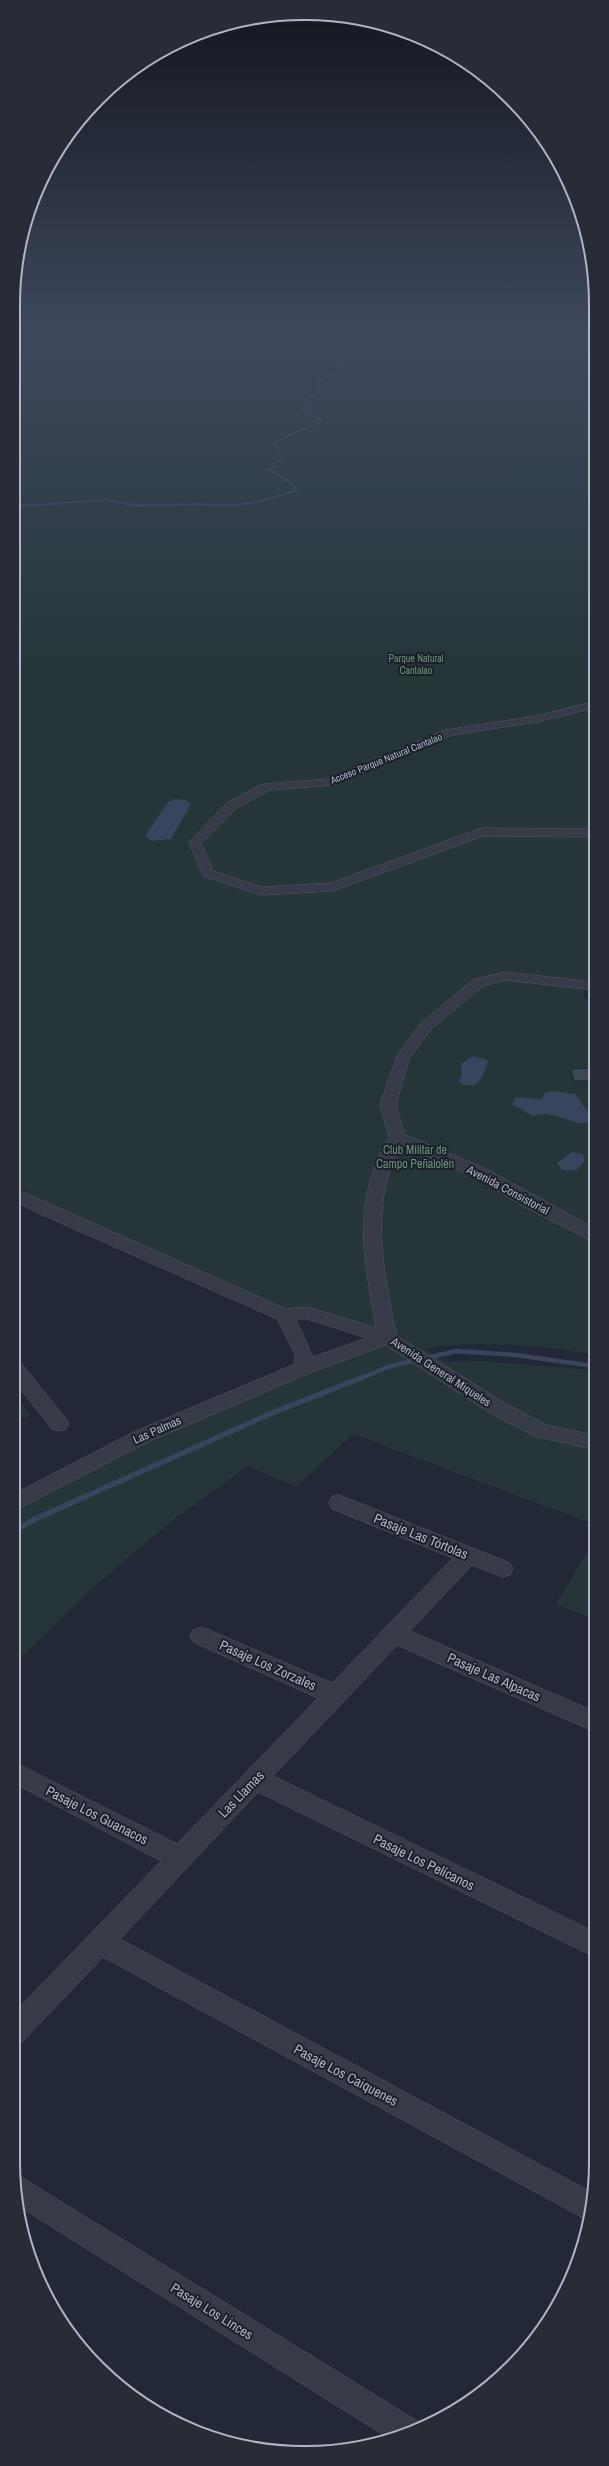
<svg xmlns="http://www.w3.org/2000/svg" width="609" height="2466" font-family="'Archivo Narrow',sans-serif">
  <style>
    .green { fill: #253538 }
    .water { fill: #39445f }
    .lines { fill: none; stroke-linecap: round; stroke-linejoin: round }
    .stream-far3 { stroke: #39445f; stroke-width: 2 }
    .stream-far2 { stroke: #39445f; stroke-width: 2.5 }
    .stream-far1 { stroke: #39445f; stroke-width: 4.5 }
    .stream { stroke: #39445f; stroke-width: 5.5 }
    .building { fill: #3f4656; stroke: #1d222d }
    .minor-casing { stroke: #535865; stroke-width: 1 }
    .minor { fill: #363b47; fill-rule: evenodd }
    .labels { text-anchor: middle; stroke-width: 4; stroke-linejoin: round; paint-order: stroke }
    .far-park-label { font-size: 10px; fill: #6a9278; stroke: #1b202b }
    .far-street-label { font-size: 10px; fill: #b0b5c3; stroke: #1b202b }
    .park-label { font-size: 12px; fill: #6a9278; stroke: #1b202b }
    .street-label { font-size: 12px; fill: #b0b5c3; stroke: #1b202b }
    .near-street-label { font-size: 14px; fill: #b0b5c3; stroke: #1b202b }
    .rim { fill: none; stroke: #b0b5c3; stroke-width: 2 }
  </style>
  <rect width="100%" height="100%" fill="#222836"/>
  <g class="green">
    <path d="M15,335H594V978L581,980L585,998L594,1002L593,1355C545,1345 473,1340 425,1349L445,1362L483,1361L593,1370V1524L353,1434L296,1487L248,1466L168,1524L97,1584L14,1664V1505L296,1372L403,1336L283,1307L50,1205L14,1185Z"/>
    <polygon points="14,1393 31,1416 14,1420"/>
    <polygon points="593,1542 593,1619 556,1604"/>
  </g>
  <g class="water">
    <polygon points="176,799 185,800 191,804 171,839 151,841 145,836 168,802"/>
    <path d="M472,1056L488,1060C488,1066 480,1083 474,1085C471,1086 466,1085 464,1085L459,1081L462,1074L461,1064Z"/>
    <path d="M552,1091L575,1094L594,1120C574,1132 559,1107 533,1116L512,1104L516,1097L541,1099L546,1092Z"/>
    <polygon points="572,1152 582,1154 585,1160 577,1170 562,1170 557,1163"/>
  </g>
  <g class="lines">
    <polyline class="stream-far3" points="21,506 106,500 139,506 196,504 226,506 258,502 297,490 284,478 267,469 276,467 274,464 281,459 274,442 323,421 303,410 306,400 321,390 317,385 322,378 339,372 347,359 343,353 372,335"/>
    <g class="stream-far2">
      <polyline points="136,505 157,505"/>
      <polyline points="217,505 231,505"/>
      <polyline points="15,507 30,505"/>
    </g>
    <g class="stream-far1">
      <polyline points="427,1358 456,1351 516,1355 593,1366"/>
      <polyline points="359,1379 388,1367 416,1360"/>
    </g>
    <polyline class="stream" points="14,1531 33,1520 272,1413 361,1378"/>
  </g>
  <polygon class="building" points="594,1068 594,1081 574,1081 571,1069"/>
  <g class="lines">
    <g class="minor-casing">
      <g id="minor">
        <polygon points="594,702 594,708 536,722 452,735 334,785 270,790 235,809 201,843 213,871 262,887 331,883 482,828 594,829 594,837 483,836 333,891 261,895 203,876 189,842 227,803 263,784 328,779 445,730 536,716"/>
        <path d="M505,972L594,982V990L505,980L483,986L431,1029L409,1059L396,1105L404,1134L488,1170L594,1228V1242L523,1206L476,1178L401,1145C368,1205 384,1270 396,1335L501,1401L546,1425L593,1435V1449L534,1436L487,1411L385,1345L312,1372L150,1441L14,1511V1494L136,1431L295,1364V1354L277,1319L36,1212L14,1200V1188L286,1309L308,1307L376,1328C364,1254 350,1206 389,1137L380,1105L397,1056L421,1023L473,980ZM307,1319L367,1338L313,1357L296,1320Z"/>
        <polygon points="14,1361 21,1363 66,1419 69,1424 66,1429 59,1431 52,1429 14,1381"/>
        <polygon points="339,1495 510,1563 513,1569 510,1575 503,1577 472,1565 410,1631 593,1711 593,1731 397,1645 273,1776 593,1931 593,1956 258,1792 120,1939 593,2193 589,2221 103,1957 22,2042 13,2046 13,2014 161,1861 14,1783 14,1762 177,1844 318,1698 193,1642 190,1636 193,1630 201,1627 209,1630 332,1683 453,1558 332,1509 329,1503 332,1497"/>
        <polygon points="16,2174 419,2422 421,2428 390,2439 17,2205 14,2175"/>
      </g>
    </g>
    <use href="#minor" class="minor"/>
  </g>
  <linearGradient id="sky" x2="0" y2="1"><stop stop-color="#13161e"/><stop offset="0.49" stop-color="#3e485d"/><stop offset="1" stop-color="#3e485d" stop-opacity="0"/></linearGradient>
  <rect width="609" height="681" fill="url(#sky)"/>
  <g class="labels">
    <g class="far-park-label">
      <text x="416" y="662">Parque Natural<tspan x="416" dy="12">Cantalao</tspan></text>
    </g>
    <g class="far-street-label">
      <text transform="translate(386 758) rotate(-22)" y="4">Acceso Parque Natural Cantalao</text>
    </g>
    <g class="park-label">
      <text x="415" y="1154">Club Militar de<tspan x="415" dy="14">Campo Peñalolén</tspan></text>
    </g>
    <g class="street-label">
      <text transform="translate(508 1190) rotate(28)" y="4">Avenida Consistorial</text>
      <text transform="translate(441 1372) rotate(33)" y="4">Avenida General Miqueles</text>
      <text transform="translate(157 1430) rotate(-24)" y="4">Las Palmas</text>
    </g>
    <g class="near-street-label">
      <text transform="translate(421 1536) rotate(22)" y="5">Pasaje Las Tórtolas</text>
      <text transform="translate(268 1665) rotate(24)" y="5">Pasaje Los Zorzales</text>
      <text transform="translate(494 1677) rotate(24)" y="5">Pasaje Las Alpacas</text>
      <text transform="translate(241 1794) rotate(-46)" y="5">Las Llamas</text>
      <text transform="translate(97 1815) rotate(27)" y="5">Pasaje Los Guanacos</text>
      <text transform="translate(424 1862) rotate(26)" y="5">Pasaje Los Pelícanos</text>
      <text transform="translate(346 2075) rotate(28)" y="5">Pasaje Los Caiquenes</text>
      <text transform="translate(212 2311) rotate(32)" y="5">Pasaje Los Linces</text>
    </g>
  </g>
  <path d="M0 0H609V2466H0ZM304 20H305A284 284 0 0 1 589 304V2162A284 284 0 0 1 305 2446H304A284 284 0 0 1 20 2162V304A284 284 0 0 1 304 20Z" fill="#272c37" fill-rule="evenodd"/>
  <path class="rim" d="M304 20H305A284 284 0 0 1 589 304V2162A284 284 0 0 1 305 2446H304A284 284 0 0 1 20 2162V304A284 284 0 0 1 304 20Z"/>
</svg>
